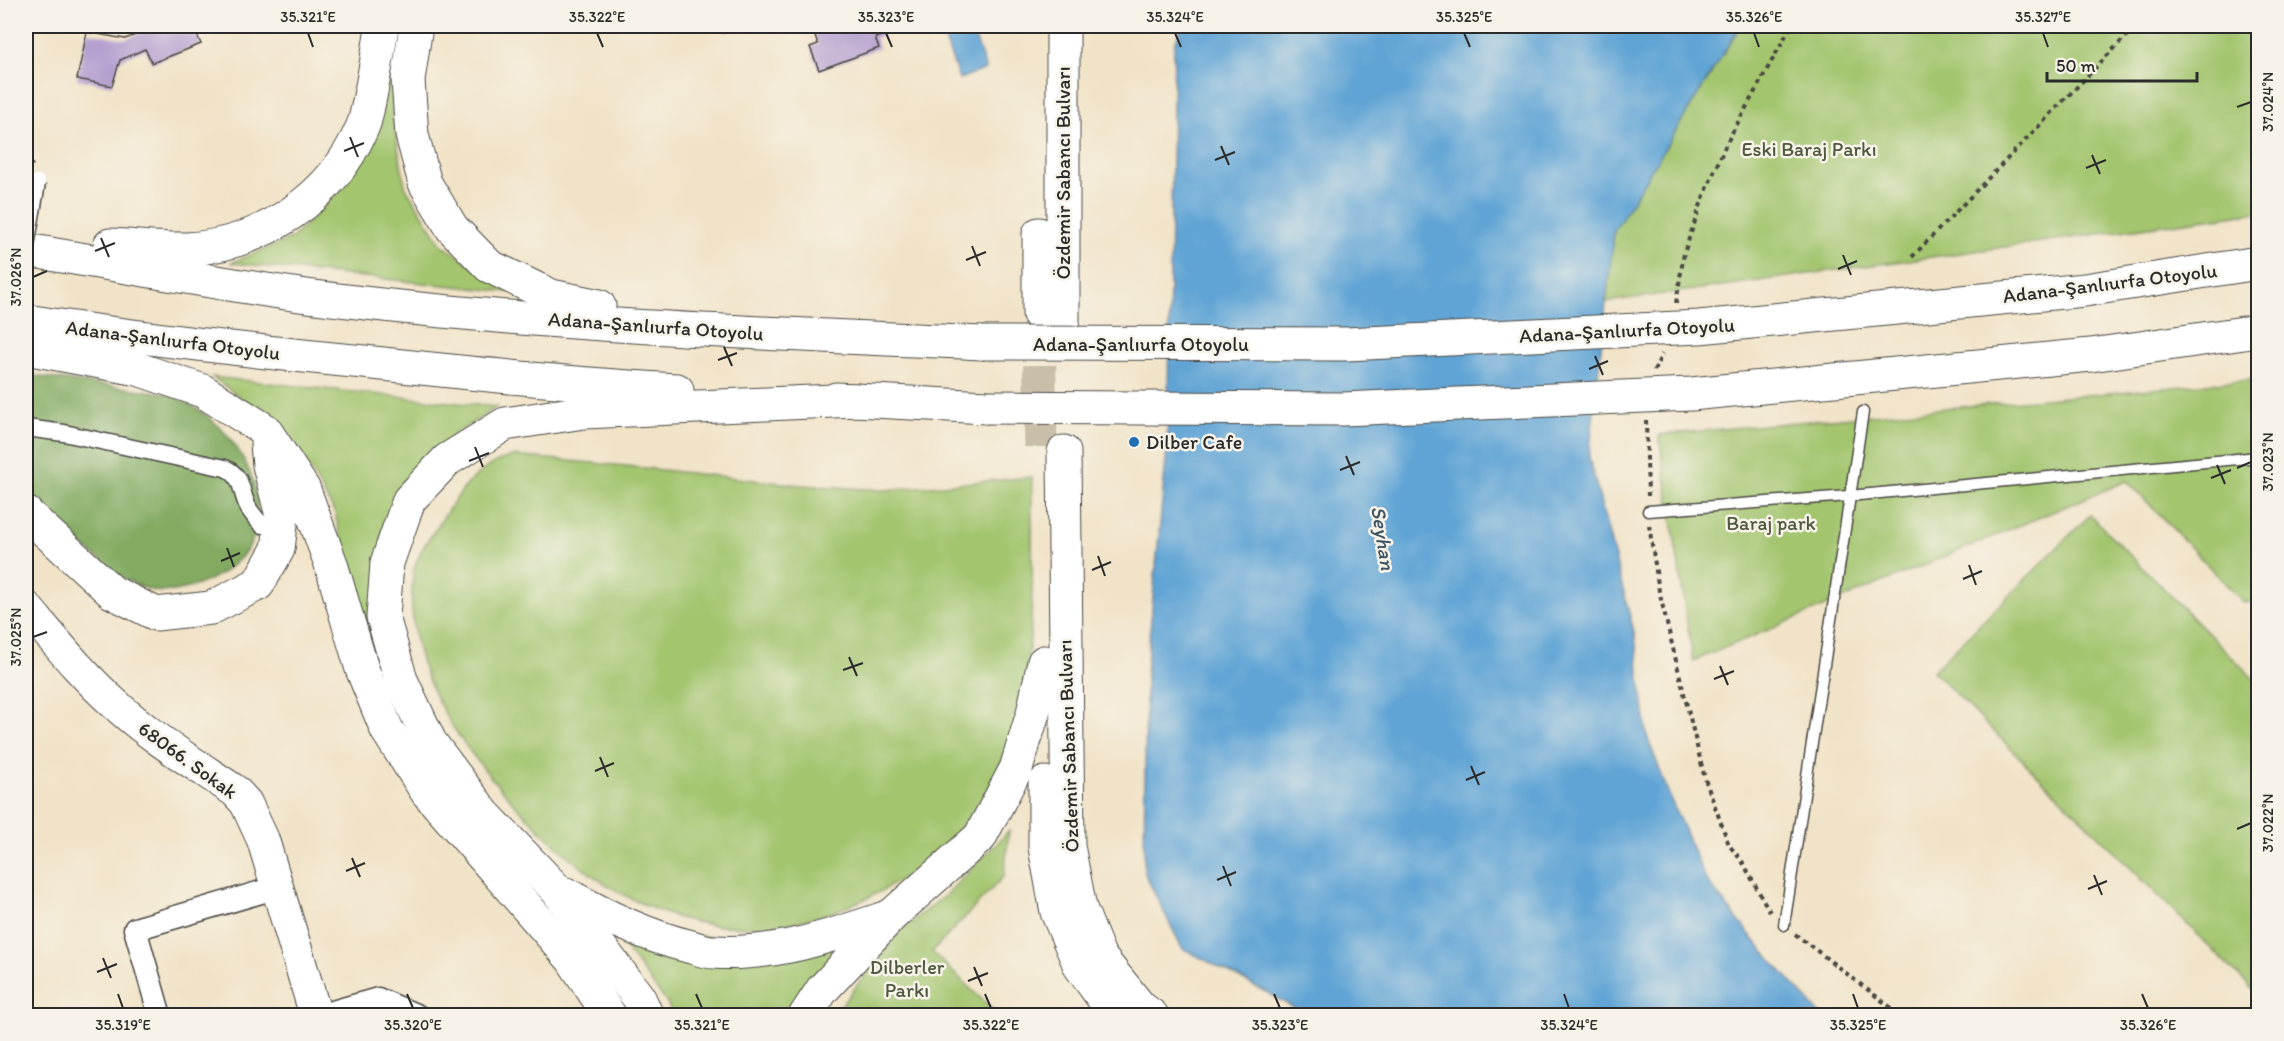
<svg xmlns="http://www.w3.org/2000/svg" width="2284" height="1041" font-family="Itim,sans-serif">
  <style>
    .green { fill: #a3c56e; stroke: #67784c; stroke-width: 1.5 }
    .forest { fill: #82aa61; stroke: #566a46; stroke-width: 1.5 }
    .water { fill: #60a4d5; stroke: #466880; stroke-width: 1.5 }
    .building { fill: #b49fcf }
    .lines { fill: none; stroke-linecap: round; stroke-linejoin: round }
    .primary-tunnel { stroke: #c9bea8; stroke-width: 33; stroke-dasharray: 33 16; stroke-linecap: butt }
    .service-casing { stroke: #494742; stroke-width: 13 }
    .pedestrian-casing { stroke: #494742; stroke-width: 19 }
    .minor-casing { stroke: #494742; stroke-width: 25 }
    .secondary-casing { stroke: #494742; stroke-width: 34 }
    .primary-casing { stroke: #494742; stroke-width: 35 }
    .motorway-casing { stroke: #494742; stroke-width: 35 }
    .path { stroke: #494742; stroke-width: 4; stroke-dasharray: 4.5 4.5; stroke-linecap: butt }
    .service { stroke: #fff; stroke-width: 10 }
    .pedestrian { stroke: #fff; stroke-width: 16 }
    .minor { stroke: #fff; stroke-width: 22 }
    .secondary { stroke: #fff; stroke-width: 32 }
    .primary { stroke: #fff; stroke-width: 33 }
    .motorway { stroke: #fff; stroke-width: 33 }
    .pedestrian-bridge-casing { stroke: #494742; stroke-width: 19; stroke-linecap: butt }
    .motorway-bridge-casing { stroke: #494742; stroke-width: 35; stroke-linecap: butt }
    .pedestrian-bridge { stroke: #fff; stroke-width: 16 }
    .motorway-bridge { stroke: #fff; stroke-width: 33 }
    .ticks { fill: none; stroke: #2b2b2b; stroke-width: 2 }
    .poi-dot { fill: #1f6fb2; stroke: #f7f3e8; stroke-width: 2 }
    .labels { text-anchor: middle; stroke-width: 5; stroke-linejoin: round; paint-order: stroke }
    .park-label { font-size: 20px; fill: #4f593f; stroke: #f7f3e8 }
    .street-label { font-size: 20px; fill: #2b2b2b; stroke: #f7f3e8 }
    .poi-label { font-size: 20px; fill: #2b2b2b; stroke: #f7f3e8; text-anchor: start }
    .water-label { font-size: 21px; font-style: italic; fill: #3e5566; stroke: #f7f3e8 }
    .neatline { fill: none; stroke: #2b2b2b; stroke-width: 2 }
    .ticks-label { font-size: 15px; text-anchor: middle; fill: #2b2b2b }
  </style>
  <rect width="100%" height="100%" fill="#f7f3e8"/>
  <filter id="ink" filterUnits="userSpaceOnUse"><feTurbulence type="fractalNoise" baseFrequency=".0167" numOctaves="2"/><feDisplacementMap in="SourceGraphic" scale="12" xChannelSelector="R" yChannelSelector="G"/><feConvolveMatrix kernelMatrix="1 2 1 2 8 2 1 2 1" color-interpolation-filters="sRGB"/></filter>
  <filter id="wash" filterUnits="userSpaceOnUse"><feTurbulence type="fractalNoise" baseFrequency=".008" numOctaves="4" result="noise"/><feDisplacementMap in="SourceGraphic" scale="24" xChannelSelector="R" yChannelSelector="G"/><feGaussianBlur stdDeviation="1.35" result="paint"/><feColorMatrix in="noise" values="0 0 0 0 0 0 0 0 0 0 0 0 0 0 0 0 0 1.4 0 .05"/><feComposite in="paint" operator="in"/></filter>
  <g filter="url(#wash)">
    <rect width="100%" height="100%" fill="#f1e3c7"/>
    <g class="green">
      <polygon points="390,26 401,26 392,113 405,186 441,244 510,292 231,263 292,238 343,187"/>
      <polygon points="1740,26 2258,26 2258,212 1606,302 1614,231"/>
      <polygon points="212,377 497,407 455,434 419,469 382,531 386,677 519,870 623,997 633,1015 622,1015 399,733 350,580 335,513 309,467 263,413"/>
      <polygon points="2258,379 2258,601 2244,603 2127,481 1693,661 1659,435"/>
      <path d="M514,456L626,466L800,485L884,490L1032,477C1031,564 1039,654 1011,737C987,808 946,857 879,892C824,921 758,935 696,922C657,914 615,893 584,869C565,855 547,837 531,821C472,761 409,685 412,596C412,587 412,578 414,570C418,552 429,539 439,524C457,496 478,463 514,456Z"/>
      <polygon points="2090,515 2258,683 2258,995 1933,671"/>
      <polygon points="1009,831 1004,876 932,952 998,1015 833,1016 900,930 946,895"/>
      <polygon points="612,931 856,945 795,1015 672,1015 668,1004"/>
    </g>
    <path class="forest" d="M26,375L165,393C219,411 267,469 256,529C249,567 192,596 155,591C146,589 134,584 126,580C116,575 108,567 100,560C75,539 50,516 26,494Z"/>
    <g class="water">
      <polygon points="949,26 971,26 986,69 959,79 941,28"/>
      <polygon points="1182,26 1740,26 1614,231 1589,457 1635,636 1647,736 1671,800 1706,880 1759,946 1821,1015 1306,1015 1268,993 1182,948 1144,872 1146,673 1167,449 1174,45"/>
    </g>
    <g id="blocks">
      <g class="building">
        <polygon points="160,26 193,26 201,44 152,63 145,49 120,60 112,86 77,79 87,32 125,39"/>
        <polygon points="826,26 904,26 904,27 875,38 879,48 819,70 810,47 818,44 813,30"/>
      </g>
    </g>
  </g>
  <g filter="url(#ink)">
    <use href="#blocks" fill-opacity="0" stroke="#494742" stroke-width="1.5"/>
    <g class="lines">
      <polyline class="primary-tunnel" points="1039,316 1041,453"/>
      <g class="service-casing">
        <g id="service">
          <polyline points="723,26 723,27"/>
          <polyline points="1648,511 1849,496 2258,457"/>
          <polyline points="1784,925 1863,412"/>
        </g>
      </g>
      <g class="pedestrian-casing">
        <path id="pedestrian" d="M26,428L64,433L225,468C244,476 240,493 249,509C253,515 257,520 262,525"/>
      </g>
      <g class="minor-casing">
        <g id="minor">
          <polyline points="160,1016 135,929 278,887"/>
          <polyline points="318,1016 378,999 418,1016"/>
        </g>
      </g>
      <g class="secondary-casing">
        <path id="secondary" d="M26,607C55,641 83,676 116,705C152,738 195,764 235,791L246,803L263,840L316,1016"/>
      </g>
      <g class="primary-casing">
        <g id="primary">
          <polyline points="1039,314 1039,234"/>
          <polyline points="1063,320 1063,26"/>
          <polyline points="1064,452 1068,846 1080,908 1100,957 1140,1007 1152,1016"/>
          <polyline points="1045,783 1045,847 1057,912 1080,966 1116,1016"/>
        </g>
      </g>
      <g class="motorway-casing">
        <g id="motorway">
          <polyline points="416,26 408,80 412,135 425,183 452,228 489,266 551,296 599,306"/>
          <path d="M110,245C135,246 162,250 187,249C262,245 333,197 362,128C366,120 367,110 369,102C374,76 379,51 382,26"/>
          <path d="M26,250C119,265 213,283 307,296C530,325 757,333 982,343"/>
          <path d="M26,321C138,338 251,351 364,362C468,373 572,384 677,390"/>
          <polyline points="26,348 138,369 203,391 265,430 304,490 331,564 362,669 387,730 427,792 572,959 610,1016"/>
          <polyline points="836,399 986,407"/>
          <polyline points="26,513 112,592 156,614 211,608 258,584 278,549 282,516 269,465 267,444"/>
          <path d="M566,894C605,916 644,935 688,946C696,948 705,952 714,952C774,956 832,936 888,917"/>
          <polyline points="647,1016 639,998 556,889 484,814 430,742 401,680 383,617 387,563 409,500 447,460 505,424 584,412 856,400"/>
          <polyline points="805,1016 822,990 892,915 980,837 1016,769 1033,713 1044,662"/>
        </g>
      </g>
      <g class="path">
        <polyline points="26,154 32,166"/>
        <polyline points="1912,257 2136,26"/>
        <polyline points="1676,303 1684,253 1703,198 1726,144 1791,26"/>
        <polyline points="1654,371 1662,354"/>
        <polyline points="1646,420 1648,496"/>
        <polyline points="1649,525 1659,591 1705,779 1729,845 1742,861 1771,914"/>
        <polyline points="1795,934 1902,1016"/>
      </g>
      <use href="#service" class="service"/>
      <use href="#pedestrian" class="pedestrian"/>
      <use href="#minor" class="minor"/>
      <use href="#secondary" class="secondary"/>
      <use href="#primary" class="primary"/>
      <use href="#motorway" class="motorway"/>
      <g class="pedestrian-bridge-casing">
        <polyline id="pedestrian-bridge" points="26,246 37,183"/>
      </g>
      <g class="motorway-bridge-casing">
        <g id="motorway-bridge">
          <polyline points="982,343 1346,344 1699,327 2085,290 2258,263"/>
          <polyline points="986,407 1343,409 1691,394 2091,355 2258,331"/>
        </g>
      </g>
      <use href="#pedestrian-bridge" class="pedestrian-bridge"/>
      <use href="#motorway-bridge" class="motorway-bridge"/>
    </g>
  </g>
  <path class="ticks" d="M308,33L313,47M597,33L603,47M886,33L892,47M1175,33L1181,47M1464,33L1470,47M1754,33L1759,47M2043,33L2048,47M2237,107L2251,102M350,137L358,157M1221,146L1229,165M344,151L364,143M2092,155L2100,174M1215,160L1235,152M2086,168L2106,160M101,238L109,257M972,246L980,266M95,251L115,243M1843,255L1851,275M966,260L986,252M1838,269L1857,261M33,277L47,271M724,347L732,366M1595,356L1603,375M718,360L737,353M1589,369L1608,361M475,447L483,467M1346,456L1354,475M469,461L489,453M2217,465L2225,484M2237,468L2251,462M1340,470L1360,462M2211,478L2231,470M227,548L234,567M1098,556L1105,576M221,561L240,553M1969,565L1976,585M1092,570L1111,562M1963,579L1982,571M33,637L47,632M849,657L857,676M1720,666L1728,685M843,670L863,663M1714,679L1734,671M600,757L608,777M1471,766L1479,785M595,771L614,763M1466,780L1485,772M2237,829L2251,823M352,858L360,877M1223,866L1231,886M346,871L365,863M2094,875L2102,895M1217,880L1236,872M2088,889L2107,881M103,958L111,978M974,967L982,986M97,972L117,964M968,981L988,973M118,994L123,1008M407,994L413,1008M696,994L702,1008M985,994L991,1008M1274,994L1280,1008M1564,994L1569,1008M1853,994L1858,1008M2142,994L2148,1008"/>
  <circle class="poi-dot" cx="1134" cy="442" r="6"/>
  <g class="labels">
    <g class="park-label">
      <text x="1809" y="156">Eski Baraj Parkı</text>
      <text x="1771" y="530">Baraj park</text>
      <text x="907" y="974">Dilberler<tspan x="907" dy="23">Parkı</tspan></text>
    </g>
    <g class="street-label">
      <text transform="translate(1063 173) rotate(-90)" y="7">Özdemir Sabancı Bulvarı</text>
      <text transform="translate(2110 283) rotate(-7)" y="7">Adana-Şanlıurfa Otoyolu</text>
      <text transform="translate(656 326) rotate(4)" y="7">Adana-Şanlıurfa Otoyolu</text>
      <text transform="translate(1627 330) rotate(-3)" y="7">Adana-Şanlıurfa Otoyolu</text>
      <text transform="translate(173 340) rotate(7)" y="7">Adana-Şanlıurfa Otoyolu</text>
      <text x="1141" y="351">Adana-Şanlıurfa Otoyolu</text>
      <text transform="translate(1068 746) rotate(-92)" y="7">Özdemir Sabancı Bulvarı</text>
      <text transform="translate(188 760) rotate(36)" y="7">68066. Sokak</text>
    </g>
    <g class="poi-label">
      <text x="1146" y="449">Dilber Cafe</text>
    </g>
    <g class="water-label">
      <text transform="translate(1383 538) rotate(81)" y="7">Seyhan</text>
    </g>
  </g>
  <rect width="2284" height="1041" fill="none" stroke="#f7f3e8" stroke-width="66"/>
  <path d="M2047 72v9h150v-9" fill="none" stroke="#2b2b2b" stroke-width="3"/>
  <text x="2056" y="72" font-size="18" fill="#2b2b2b" stroke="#f7f3e8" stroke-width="4.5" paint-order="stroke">50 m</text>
  <rect x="33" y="33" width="2218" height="975" class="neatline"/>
  <g class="ticks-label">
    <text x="308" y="22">35.321°E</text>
    <text x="597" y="22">35.322°E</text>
    <text x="886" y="22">35.323°E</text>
    <text x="1175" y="22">35.324°E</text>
    <text x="1464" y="22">35.325°E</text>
    <text x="1754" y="22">35.326°E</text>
    <text x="2043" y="22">35.327°E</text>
    <text transform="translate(2268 102) rotate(-90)" y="5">37.024°N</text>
    <text transform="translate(16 277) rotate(-90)" y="5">37.026°N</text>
    <text transform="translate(2268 462) rotate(-90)" y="5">37.023°N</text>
    <text transform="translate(16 637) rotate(-90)" y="5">37.025°N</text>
    <text transform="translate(2268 823) rotate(-90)" y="5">37.022°N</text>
    <text x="123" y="1030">35.319°E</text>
    <text x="413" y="1030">35.320°E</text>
    <text x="702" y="1030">35.321°E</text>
    <text x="991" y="1030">35.322°E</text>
    <text x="1280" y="1030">35.323°E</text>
    <text x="1569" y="1030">35.324°E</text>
    <text x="1858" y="1030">35.325°E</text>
    <text x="2148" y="1030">35.326°E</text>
  </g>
</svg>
